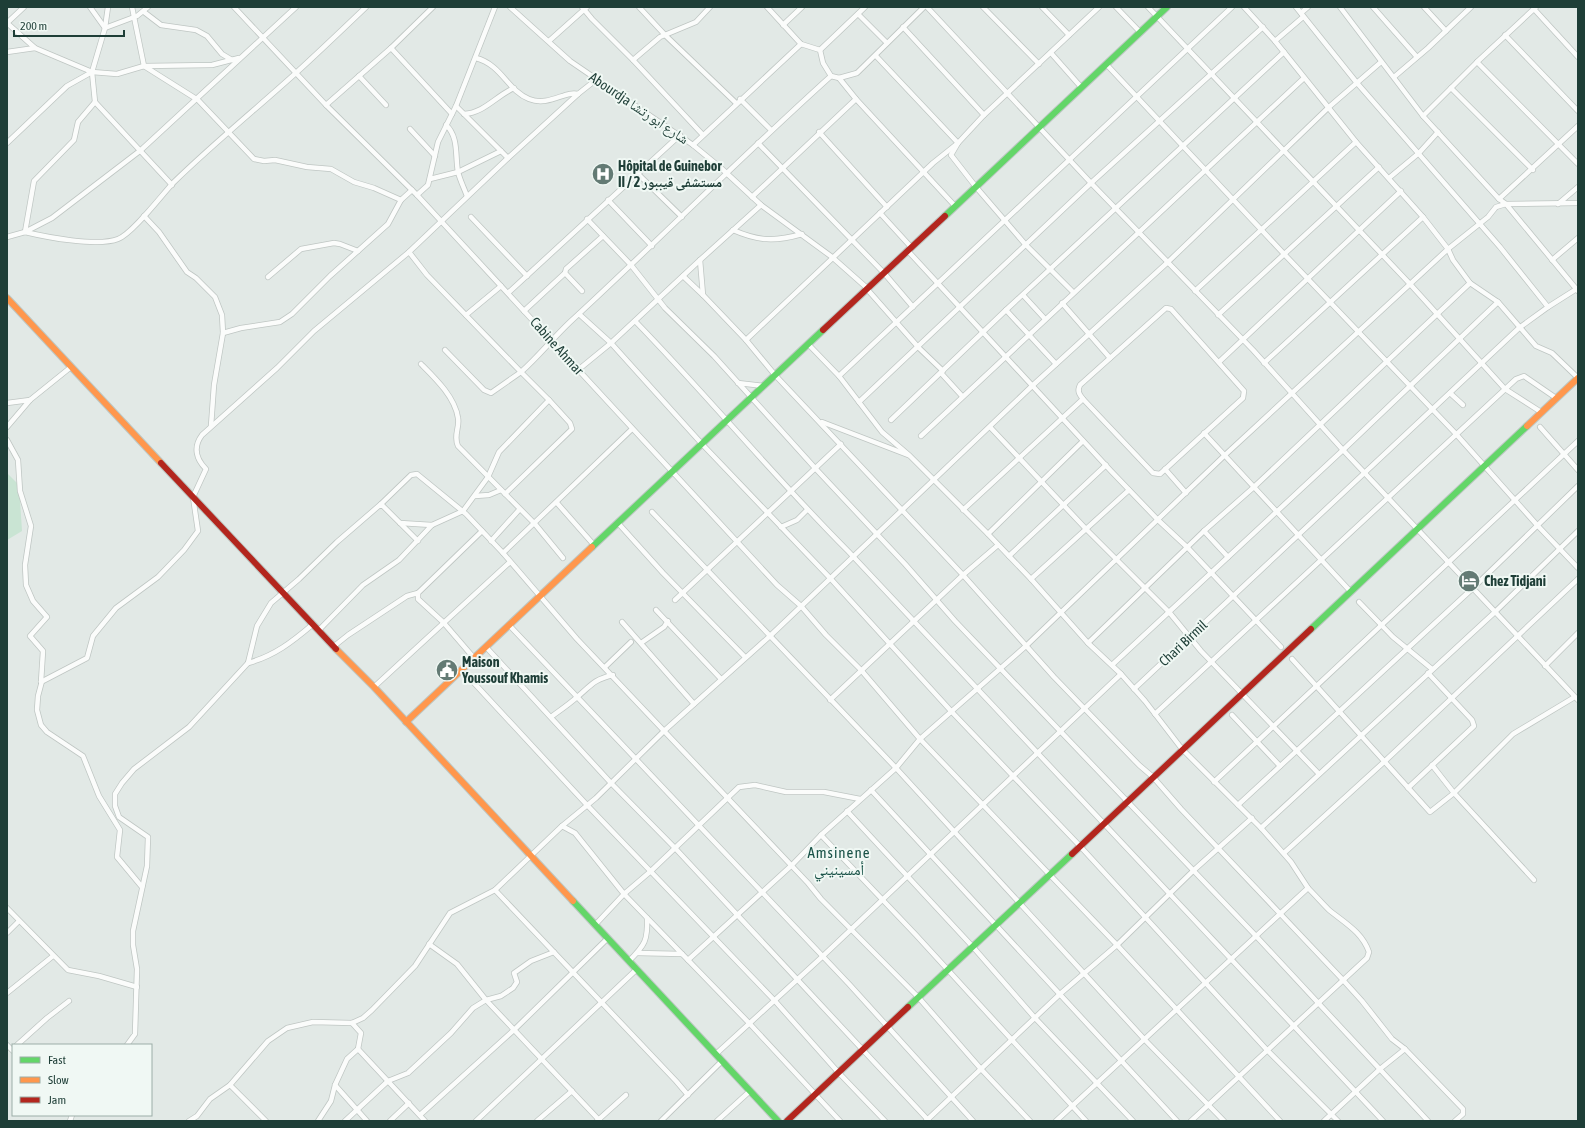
<svg xmlns="http://www.w3.org/2000/svg" width="1585" height="1128" font-family="'Asap Condensed','Noto Naskh Arabic',sans-serif">
  <style>
    .green { fill: #c9e4d3 }
    .lines { fill: none; stroke-linecap: round; stroke-linejoin: round }
    .street-casing { stroke: #bfc6c3; stroke-width: 6 }
    .fast-casing { stroke: #bdc7c3; stroke-width: 8 }
    .slow-casing { stroke: #bdc7c3; stroke-width: 8 }
    .jam-casing { stroke: #bdc7c3; stroke-width: 8 }
    .street { stroke: #fbfcfb; stroke-width: 4.5 }
    .fast { stroke: #63d668; stroke-width: 6 }
    .slow { stroke: #ff974d; stroke-width: 6 }
    .jam { stroke: #b3261e; stroke-width: 6 }
    .labels { text-anchor: middle; stroke-width: 4; stroke-linejoin: round; paint-order: stroke }
    .street-label { font-size: 14px; fill: #1e3e37; stroke: #f0f8f4 }
    .poi-label { font-size: 14px; font-weight: bold; fill: #1e3e37; stroke: #f0f8f4; text-anchor: start }
    .neighbourhood-label { font-size: 15px; letter-spacing: 1px; fill: #185247; stroke: #f0f8f4 }
  </style>
  <rect width="100%" height="100%" fill="#e2e9e6"/>
  <polygon class="green" points="7,473 19,485 22,531 7,540"/>
  <g class="lines">
    <g class="street-casing">
      <g id="street">
        <polyline points="90,7 105,28 137,16 148,7"/>
        <polyline points="108,7 105,28 92,72 95,102 172,185"/>
        <polyline points="132,7 144,66 198,100 254,159 264,161 275,160 307,167 331,169 354,182 374,188 401,200"/>
        <polyline points="234,7 326,105 417,195 777,585 801,606 826,635 861,670 920,739 896,768 821,835 792,865 688,960"/>
        <polyline points="510,7 570,61 693,145 721,168 761,205 832,257 867,288"/>
        <polyline points="582,7 592,19 633,60"/>
        <polyline points="639,7 665,35 736,103"/>
        <polyline points="767,7 801,44 820,50 823,63 831,76 839,78 856,99 955,206"/>
        <polyline points="927,7 1091,183 1253,350 1343,450 1578,700"/>
        <polyline points="983,7 1039,64"/>
        <polyline points="1042,7 1069,35"/>
        <polyline points="1099,7 984,115 958,143 933,163 746,340 775,375 963,575 1054,677 1139,765 1153,777 1181,809 1343,980 1362,1001 1392,1039 1405,1049 1463,1109 1463,1114 1455,1121"/>
        <polyline points="1116,7 1140,32"/>
        <polyline points="1148,7 1410,284 1505,389 1541,412"/>
        <polyline points="1244,7 1275,41 1356,142 1423,217 1448,249 1453,260 1470,283 1498,302 1536,346 1552,353 1578,378"/>
        <polyline points="1296,7 1357,83 1500,247 1548,307"/>
        <polyline points="1340,7 1423,116 1499,199 1506,204 1578,291"/>
        <polyline points="1373,7 1417,57"/>
        <polyline points="1424,7 1446,31"/>
        <polyline points="1534,9 1578,57"/>
        <polyline points="144,12 161,25 196,30 207,36 222,54 232,60"/>
        <polyline points="1301,13 1308,7"/>
        <polyline points="858,14 887,43"/>
        <polyline points="7,23 35,48 92,72 117,74 144,66 212,65 239,58"/>
        <polyline points="7,23 24,7"/>
        <polyline points="783,25 802,7"/>
        <polyline points="903,27 984,115"/>
        <polyline points="1505,35 1578,111"/>
        <polyline points="549,41 587,7"/>
        <polyline points="1275,41 1303,17"/>
        <polyline points="391,48 452,114"/>
        <polyline points="820,50 865,7"/>
        <polyline points="7,52 35,48"/>
        <polyline points="1051,53 1081,87"/>
        <polyline points="876,56 958,143 951,155 976,187 1025,244 1073,292"/>
        <path d="M476,58C502,65 507,90 529,99C549,107 566,90 578,94"/>
        <polyline points="1477,62 1578,164"/>
        <polyline points="1106,64 1285,255 1456,434 1537,525 1578,568"/>
        <polyline points="359,76 386,105"/>
        <polyline points="1394,77 1428,48 1471,7"/>
        <polyline points="839,78 857,73 924,7"/>
        <polyline points="1451,88 1533,170"/>
        <polyline points="740,99 771,130"/>
        <polyline points="326,105 391,48 433,7"/>
        <polyline points="456,106 508,158"/>
        <path d="M464,114C484,113 496,96 514,88"/>
        <polyline points="1423,116 1477,62 1536,7"/>
        <path d="M446,125C459,137 455,156 458,172C460,180 464,188 467,196"/>
        <polyline points="410,129 435,156"/>
        <polyline points="819,132 887,207"/>
        <polyline points="703,135 633,60 660,37 696,22 710,7"/>
        <polyline points="7,143 67,86 92,72"/>
        <polyline points="758,143 884,273 913,307"/>
        <polyline points="693,145 801,44"/>
        <polyline points="638,174 682,217"/>
        <polyline points="1389,178 1419,153 1438,132"/>
        <polyline points="430,179 458,172 501,151"/>
        <polyline points="417,195 428,185 438,142 456,106 495,7"/>
        <polyline points="752,197 856,99"/>
        <polyline points="1499,199 1578,126"/>
        <polyline points="608,200 652,246"/>
        <polyline points="1558,204 1578,187"/>
        <polyline points="880,213 911,247"/>
        <polyline points="144,216 159,232 187,272 196,278 215,297 222,315 223,333 214,385 211,426"/>
        <polyline points="471,217 527,276"/>
        <polyline points="587,219 631,265 665,308 714,356 815,468 905,564 955,621 1256,936 1428,1121"/>
        <path d="M733,230C758,241 775,242 802,234"/>
        <path d="M25,232C46,237 97,247 118,239C132,234 161,196 173,183C213,144 256,109 297,72C320,51 343,29 366,7"/>
        <polyline points="25,232 34,181 74,140 78,122 95,102"/>
        <polyline points="7,237 25,232 52,218 141,150 296,7"/>
        <polyline points="908,251 1111,471 1158,520 1188,548 1281,647"/>
        <polyline points="409,252 427,275 521,372 491,393 484,390 445,350"/>
        <polyline points="700,260 703,295 746,340"/>
        <polyline points="1552,260 1578,238"/>
        <polyline points="683,276 703,295"/>
        <polyline points="268,277 301,249 334,243 340,244 358,251"/>
        <polyline points="867,289 919,348 943,371"/>
        <polyline points="582,291 565,273 566,269 603,236"/>
        <polyline points="1195,291 1356,142"/>
        <polyline points="508,293 680,135"/>
        <polyline points="1023,295 1045,319"/>
        <polyline points="1062,303 1110,358"/>
        <path d="M1166,308L1171,309L1244,391L1243,398L1160,474L1153,473L1083,399C1079,394 1077,391 1080,385Z"/>
        <polyline points="1006,310 1056,364"/>
        <polyline points="524,311 565,273"/>
        <polyline points="579,314 611,343 702,444 830,578 951,711 1079,845 1267,1050 1338,1121"/>
        <polyline points="466,315 501,286"/>
        <polyline points="1218,315 1379,167"/>
        <path d="M635,321C708,396 774,477 848,551L1383,1121"/>
        <polyline points="223,333 241,328 280,322 292,314 330,276 388,224 401,200 412,190"/>
        <polyline points="808,344 839,376 882,432 910,456 988,534 1031,579 1088,643 1121,674 1145,701 1182,749 1261,828 1291,862 1308,888 1056,1121"/>
        <polyline points="1219,362 1401,191"/>
        <polyline points="1264,363 1423,217"/>
        <path d="M421,364C435,378 455,397 458,418C460,427 453,436 458,446L535,524L563,558"/>
        <polyline points="578,370 611,343 700,260 761,205"/>
        <polyline points="941,373 962,396"/>
        <polyline points="839,376 1232,7"/>
        <polyline points="738,383 764,386"/>
        <polyline points="1450,393 1463,405"/>
        <polyline points="859,402 1091,183 1263,27"/>
        <polyline points="7,403 30,400"/>
        <polyline points="891,420 1006,310 1284,52"/>
        <polyline points="822,422 908,455"/>
        <polyline points="7,427 30,400 71,367"/>
        <polyline points="990,427 1086,529 1169,612 1201,651 1319,774"/>
        <polyline points="1540,427 1578,470"/>
        <polyline points="1204,433 1351,592"/>
        <polyline points="921,436 1304,78"/>
        <polyline points="7,440 18,460 20,491 31,526 25,565 26,585 33,601 47,617 30,636 43,651 41,682"/>
        <polyline points="1165,469 1186,493"/>
        <polyline points="505,494 572,429 570,423 549,400"/>
        <polyline points="475,496 489,495 501,490"/>
        <polyline points="557,503 594,545"/>
        <polyline points="381,504 411,475 417,474 466,514 503,553 577,639 808,883 821,899 919,998 981,1069 1030,1121"/>
        <polyline points="963,510 1083,399"/>
        <polyline points="652,512 896,768 1145,1040 1224,1121"/>
        <polyline points="400,523 432,525"/>
        <polyline points="618,523 663,573 745,657"/>
        <polyline points="781,527 797,520 807,510"/>
        <polyline points="1204,531 1228,557"/>
        <polyline points="988,534 1083,441"/>
        <polyline points="491,541 519,510"/>
        <polyline points="503,553 632,429"/>
        <polyline points="1009,556 1106,465"/>
        <polyline points="1031,579 1129,490"/>
        <polyline points="675,600 841,444"/>
        <polyline points="1359,602 1393,637 1432,669"/>
        <polyline points="656,610 721,679"/>
        <polyline points="622,622 694,704"/>
        <polyline points="509,625 849,984 973,1121"/>
        <path d="M318,631L363,585L399,560L432,525L463,511L488,477L499,452L549,400L521,372C539,356 553,338 570,322C658,241 742,156 831,76"/>
        <polyline points="641,643 664,627 668,621"/>
        <polyline points="1088,643 1204,531 1254,487 1470,283"/>
        <polyline points="333,647 348,635 407,596 418,593"/>
        <polyline points="486,647 611,783 675,848 929,1121"/>
        <polyline points="474,658 443,622 418,599 418,593 482,531"/>
        <polyline points="1292,659 1430,812 1454,793 1432,765"/>
        <path d="M248,663C274,656 292,642 312,625"/>
        <polyline points="1112,665 1343,450 1498,302"/>
        <polyline points="1545,666 1578,633"/>
        <polyline points="605,667 631,642"/>
        <polyline points="462,670 587,805 775,1001 838,1072 885,1121"/>
        <polyline points="42,681 38,696 37,710 41,725 47,732 83,756 99,796 120,830 117,857 142,887"/>
        <path d="M41,682L87,658L93,636L116,608L158,577L184,550L198,531L193,497L206,469C196,459 193,447 202,435L277,368L314,331L409,252L508,158L578,94L597,79"/>
        <polyline points="374,687 510,562"/>
        <polyline points="1134,689 1519,328 1548,307 1578,288"/>
        <polyline points="830,700 963,575 998,545"/>
        <polyline points="1155,714 1516,379 1524,376 1556,398"/>
        <polyline points="1232,715 1280,766"/>
        <path d="M551,717C559,711 568,705 576,698C591,686 592,680 613,675"/>
        <polyline points="1214,782 1578,441"/>
        <polyline points="1408,788 1474,726 1472,720 1428,673"/>
        <polyline points="871,790 1177,1121"/>
        <polyline points="1238,805 1473,588 1578,486"/>
        <polyline points="847,811 973,947 1035,1018 1133,1121"/>
        <polyline points="562,826 575,833 624,894 750,1024 840,1121"/>
        <polyline points="1261,828 1495,612 1578,531"/>
        <polyline points="821,835 916,935 1086,1121"/>
        <polyline points="1284,853 1385,761 1578,579"/>
        <polyline points="1534,880 1454,793 1513,734 1573,698"/>
        <polyline points="495,890 676,1081 688,1095"/>
        <polyline points="7,908 68,970 99,976 137,987"/>
        <polyline points="595,925 624,894 651,871 739,787 755,785 786,792 824,792 860,799"/>
        <polyline points="7,933 19,921"/>
        <polyline points="429,944 457,964 486,1000 600,1121"/>
        <polyline points="637,953 682,954"/>
        <path d="M629,961C645,945 648,940 647,918"/>
        <polyline points="7,993 53,956"/>
        <polyline points="7,1045 13,1051"/>
        <polyline points="17,1045 47,1018 69,1001"/>
        <polyline points="127,1045 135,1034 137,969 133,945 133,931 147,866 148,837 119,817 115,806 115,794 122,783 134,769 189,727 248,663 257,626 271,603 299,579 337,542 381,504 418,541"/>
        <polyline points="358,1049 425,1121"/>
        <polyline points="716,1054 823,956 1121,674"/>
        <polyline points="230,1085 266,1121"/>
        <polyline points="335,1085 367,1121"/>
        <polyline points="420,1115 515,1029 608,938"/>
        <polyline points="70,1121 72,1115"/>
        <polyline points="189,1121 197,1116 210,1099 230,1085 268,1041 287,1028 313,1022 352,1023 363,1018 372,1010 415,966 450,913 495,890 562,826 596,798 664,731 770,636 1032,386 1168,262 1329,107 1381,62"/>
        <polyline points="318,1121 331,1101 335,1085 347,1059 358,1049 361,1033 352,1023"/>
        <polyline points="345,1121 388,1081 408,1073 451,1033 473,1008 486,1000 501,996 513,988 517,982 514,973 531,961 554,952"/>
        <polyline points="390,1121 409,1103"/>
        <polyline points="476,1121 637,969"/>
        <polyline points="537,1121 572,1091"/>
        <polyline points="597,1121 626,1095"/>
        <polyline points="661,1121 722,1061"/>
        <polyline points="717,1121 750,1091"/>
        <polyline points="926,1121 1060,994 1117,945 1194,870 1252,818"/>
        <path d="M1191,1121L1367,958L1369,952C1362,932 1345,923 1329,910C1322,903 1315,895 1308,888"/>
        <polyline points="1280,1121 1117,945 920,739 1027,645 1225,455 1448,249 1488,217 1496,207 1506,204 1578,203"/>
        <polyline points="1324,1121 1380,1069 1405,1049"/>
      </g>
    </g>
    <g class="fast-casing">
      <g id="fast">
        <polyline points="945,216 1167,7"/>
        <polyline points="592,547 823,330"/>
        <polyline points="1311,629 1527,426"/>
        <polyline points="573,901 778,1121"/>
        <polyline points="908,1007 1072,854"/>
      </g>
    </g>
    <g class="slow-casing">
      <g id="slow">
        <polyline points="7,298 161,463"/>
        <polyline points="1527,426 1578,378"/>
        <polyline points="336,649 374,687 573,901"/>
        <polyline points="406,722 592,547"/>
      </g>
    </g>
    <g class="jam-casing">
      <g id="jam">
        <polyline points="823,330 945,216"/>
        <polyline points="161,463 336,649"/>
        <polyline points="1072,854 1311,629"/>
        <polyline points="787,1121 908,1007"/>
      </g>
    </g>
    <use href="#street" class="street"/>
    <use href="#fast" class="fast"/>
    <use href="#slow" class="slow"/>
    <use href="#jam" class="jam"/>
  </g>
  <defs>
    <g id="hospital-disc" transform="scale(1.15)"><circle r="9.5" fill="#637a74" stroke="#f0f8f4"/><path d="M-5-5h3v3.5h4V-5h3V5h-3V1.5h-4V5h-3Z" fill="#fff"/></g>
    <g id="hotel-disc" transform="scale(1.15)"><circle r="9.5" fill="#637a74" stroke="#f0f8f4"/><path d="M-6-4.5h1.5V1H6V5H4.5V3h-9V5H-6ZM-4 0a1.8 1.8 0 1 1 3.6 0ZM.5 0V-2.5h3Q6-2.5 6 0Z" fill="#fff"/></g>
    <g id="civic-disc" transform="scale(1.15)"><circle r="9.5" fill="#637a74" stroke="#f0f8f4"/><path d="M-.6-6.5H3V-4.5H.6V-3L4-1V1h2V6H-6V1h2V-1L-.6-3ZM-1.2 2.5V6h2.4V2.5Z" fill="#fff"/></g>
  </defs>
  <g fill-rule="evenodd">
    <use href="#hospital-disc" x="603" y="174"/>
    <use href="#hotel-disc" x="1469" y="581"/>
    <use href="#civic-disc" x="447" y="670"/>
  </g>
  <g class="labels">
    <g class="street-label">
      <text transform="translate(639 108) rotate(34)" y="5">Abourdja شارع أبو رتشا</text>
      <text transform="translate(557 346) rotate(48)" y="5">Cabine Ahmar</text>
      <text transform="translate(1183 643) rotate(-43)" y="5">Chari Birmil</text>
    </g>
    <g class="poi-label">
      <text x="618" y="171">Hôpital de Guinebor<tspan x="618" dy="16">II / مستشفى قيببور 2</tspan></text>
      <text x="1484" y="586">Chez Tidjani</text>
      <text x="462" y="667">Maison<tspan x="462" dy="16">Youssouf Khamis</tspan></text>
    </g>
    <g class="neighbourhood-label">
      <text x="839" y="858">Amsinene<tspan x="839" dy="17">أمسينيني</tspan></text>
    </g>
  </g>
  <rect width="1585" height="1128" fill="none" stroke="#1e3e37" stroke-width="16"/>
  <rect x="12" y="1044" width="140" height="72" fill="#f0f8f4" stroke="#9caea8"/>
  <rect x="20" y="1057" width="20" height="6" fill="#63d668" stroke="#9caea8"/>
  <text x="48" y="1064" font-size="12" fill="#1e3e37">Fast</text>
  <rect x="20" y="1077" width="20" height="6" fill="#ff974d" stroke="#9caea8"/>
  <text x="48" y="1084" font-size="12" fill="#1e3e37">Slow</text>
  <rect x="20" y="1097" width="20" height="6" fill="#b3261e" stroke="#9caea8"/>
  <text x="48" y="1104" font-size="12" fill="#1e3e37">Jam</text>
  <path d="M14 30v6h110v-6" fill="none" stroke="#1e3e37" stroke-width="2"/>
  <text x="20" y="30" font-size="12" fill="#1e3e37" stroke="#f0f8f4" stroke-width="3" paint-order="stroke">200 m</text>
</svg>
